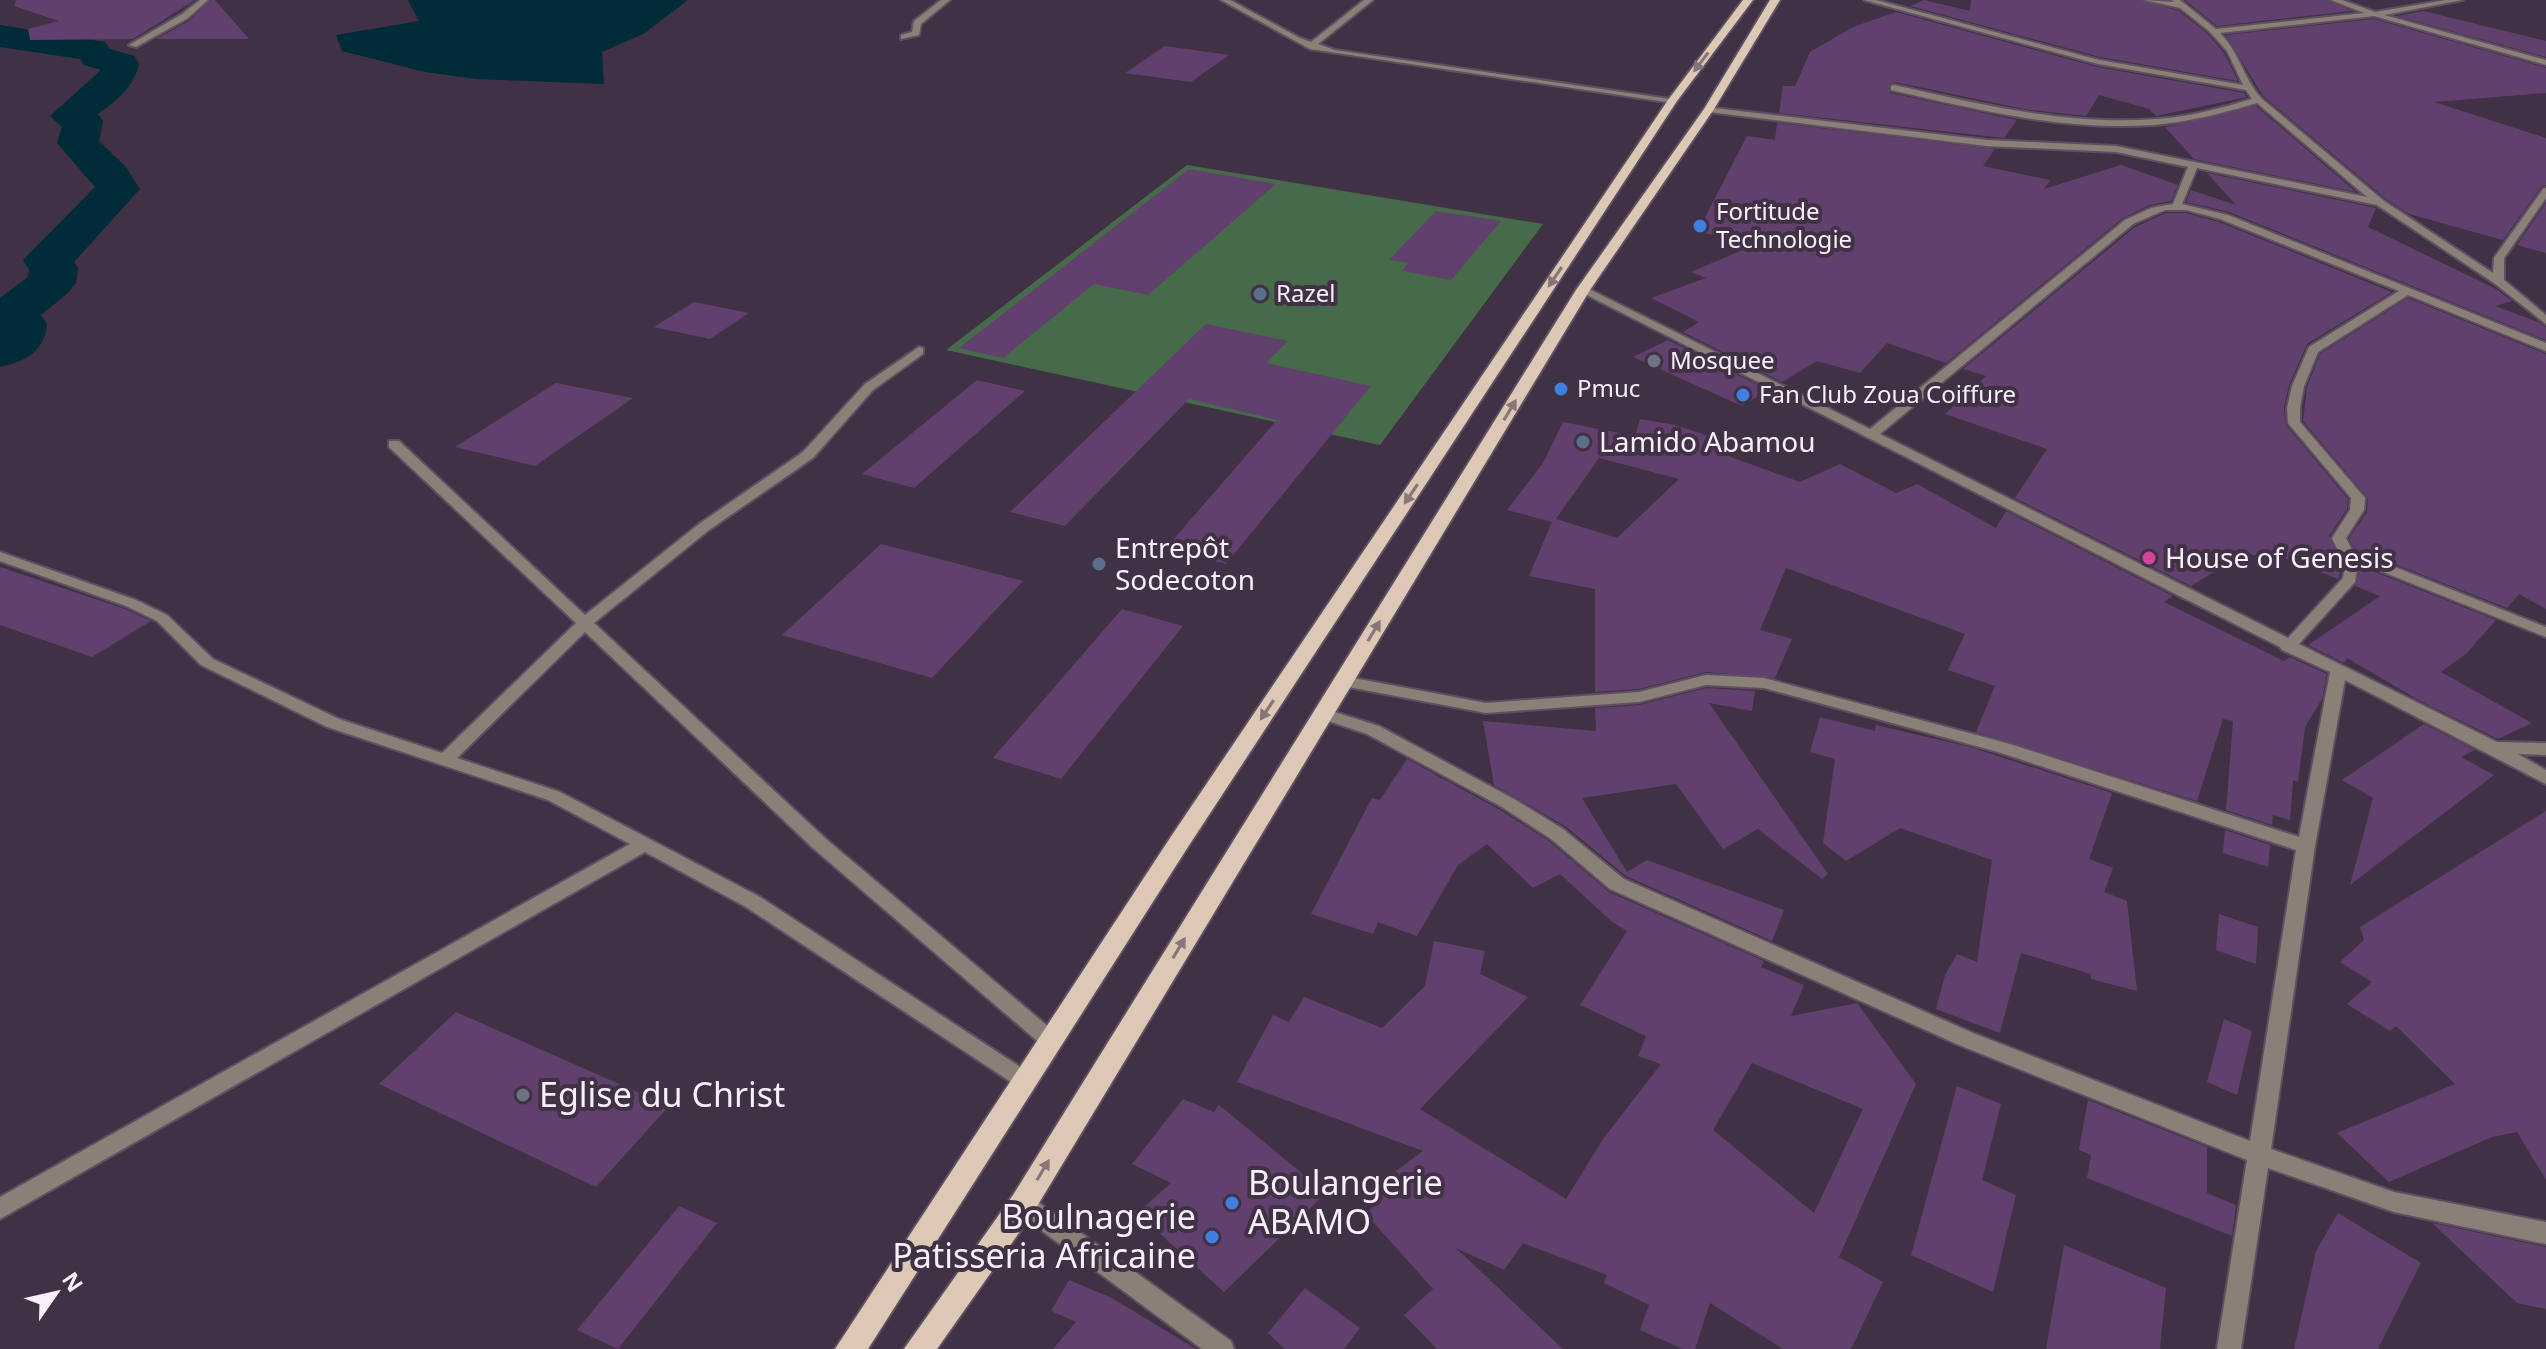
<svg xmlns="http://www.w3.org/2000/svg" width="2546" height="1349" font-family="'Noto Sans',sans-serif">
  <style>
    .green { fill: #466a4a }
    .water { fill: #002b38 }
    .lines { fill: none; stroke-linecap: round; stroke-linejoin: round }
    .river { fill: #002b38; fill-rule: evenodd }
    .building { fill: #62406e; fill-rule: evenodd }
    .minor-casing { stroke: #5e4f62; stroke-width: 4 }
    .primary-casing { stroke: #5e4f62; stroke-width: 4 }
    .minor { fill: #8a8077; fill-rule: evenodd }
    .primary { fill: #ddc8b6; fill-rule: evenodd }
    .oneway { fill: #877578 }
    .shop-dot { fill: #3f7fe0; stroke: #403145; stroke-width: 3 }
    .service-dot { fill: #5c6f8a; stroke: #403145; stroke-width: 3 }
    .worship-dot { fill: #6b7280; stroke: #403145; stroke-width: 3 }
    .hotel-dot { fill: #d1479c; stroke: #403145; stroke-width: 3 }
    .labels { text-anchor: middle; stroke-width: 8; stroke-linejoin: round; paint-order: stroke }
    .far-poi-label { font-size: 24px; fill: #f9effc; stroke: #403145; text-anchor: start }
    .poi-label { font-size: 28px; fill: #f9effc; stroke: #403145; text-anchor: start }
    .near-poi-label { font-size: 34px; fill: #f9effc; stroke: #403145; text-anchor: start }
  </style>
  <rect width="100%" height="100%" fill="#403145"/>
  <polygon class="green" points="1187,165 1543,224 1380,445 946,350"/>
  <polygon class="water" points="408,0 688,0 643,34 602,52 604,84 477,79 425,72 342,51 336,35 419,21"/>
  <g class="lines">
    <path class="river" d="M0,25L105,42L110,49L134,56L139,64C134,87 116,101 98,114L103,121L99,141L125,166L140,189L74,262L78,268L76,283L68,293L41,315L47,324C44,352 26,361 0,367V298L28,277L29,269L23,260L95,187L57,143L62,127L50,116L101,70L84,65L80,59L0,47Z"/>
  </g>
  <g class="building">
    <polygon points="16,0 195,0 133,39 30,40 28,29 59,21 14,6"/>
    <polygon points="211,0 215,0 249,39 156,39 189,21"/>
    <polygon points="1924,0 1970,11 1971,0 2141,0 2179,11 2207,33 2224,53 2238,81 2100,57 1910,6"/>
    <polygon points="2185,0 2328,0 2352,11 2217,26"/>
    <polygon points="2423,11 2546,41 2546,57 2397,16"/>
    <polygon points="1896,12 2097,67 2244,93 2247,97 2156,116 2149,109 2099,95 2086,116 2024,109 1895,82 1889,84 1890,93 2017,120 2004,138 1779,113 1783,86 1795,86 1810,52 1853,27"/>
    <polygon points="2374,19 2546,68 2546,93 2434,102 2546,138 2546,185 2541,187 2503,240 2409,214 2386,199 2263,96 2226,35"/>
    <polygon points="1165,46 1229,55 1191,82 1125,73"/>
    <polygon points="2256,106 2356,192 2194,159 2165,127"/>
    <polygon points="1777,123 1995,149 1983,166 2050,180 2044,189 2121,165 2178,185 2171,201 2150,205 2123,218 1946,363 1887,343 1860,373 1817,361 1782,382 1683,332 1699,322 1651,298 1706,278 1691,272 1752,246 1698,231 1747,136 1775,140"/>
    <polygon points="1189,169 1276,184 1148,295 1094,284 1003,358 959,348"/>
    <polygon points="2207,173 2376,208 2368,227 2496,289 2512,301 2495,306 2538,322 2546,327 2546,340 2229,212 2186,202 2191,190 2236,205"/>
    <polygon points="2546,203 2546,253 2517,245"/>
    <polygon points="1436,211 1501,221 1451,280 1402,271 1408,263 1389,260"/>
    <polygon points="2166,213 2186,213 2219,222 2392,292 2307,344 2289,385 2284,407 2286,425 2348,499 2347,509 2329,536 2342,565 2338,579 2276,555 2269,562 2246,552 2191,586 2015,498 2047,449 1945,414 1986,376 1963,369 2135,227"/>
    <polygon points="2408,298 2546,354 2546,609 2519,594 2507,608 2354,548 2349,538 2367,512 2368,498 2303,421 2307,387 2320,354"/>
    <polygon points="694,302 749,313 710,339 654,327"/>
    <polygon points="1206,324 1288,341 1266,363 1371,386 1226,564 1166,548 1277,420 1189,399 1065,526 1010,512"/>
    <polygon points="1668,340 1768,390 1742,406 1633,357"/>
    <polygon points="977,380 1025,391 914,488 862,474"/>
    <polygon points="556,383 633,398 535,466 455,447"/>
    <path d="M1640,419L1675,425L1727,442L1717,452L1800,482L1840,464L1896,493L1917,484L1996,528L2006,511L2173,596L2164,602L2284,661L2290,657L2327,674L2322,699L2305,727L2298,782L2293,780L2290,820L2273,815L2272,825L2226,810L2233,721L2223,719L2197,801L1976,732L1995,686L1948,670L1965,634L1786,568L1760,630L1792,639L1775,678L1706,672L1639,689L1595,692V589L1529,576L1552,522L1507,510L1543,463L1563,422L1635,436ZM1599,458L1679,479L1617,538L1556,519Z"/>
    <polygon points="881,544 951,562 1023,581 932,678 782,635"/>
    <polygon points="2360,566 2496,620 2467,653 2441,672 2532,723 2498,739 2422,702 2347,658 2344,663 2308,645 2380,596 2355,586"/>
    <polygon points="0,567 125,609 151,621 92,657 0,625"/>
    <polygon points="1122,609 1183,626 1061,779 993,758"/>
    <polygon points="1706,688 1755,691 1752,711 1709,703 1828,874 1822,879 1758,829 1723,849 1676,784 1582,798 1627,872 1647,860 1784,910 1772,941 1626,876 1565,826 1494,785 1483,721 1596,731 1595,708 1639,705"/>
    <polygon points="1820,717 1875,731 1876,725 1970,747 2112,793 2089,859 2113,868 2104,892 2127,901 2137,991 2091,979 2091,974 2021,953 2000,1033 1936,1009 1945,975 1957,954 1977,962 1992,860 1900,828 1846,861 1823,843 1835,759 1810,752"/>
    <polygon points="2424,724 2475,750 2461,757 2494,775 2350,885 2373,798 2342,780"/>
    <path d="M1407,759L1500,810L1549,841L1609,892L1764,961L1761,967L1804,985L1791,1016L1857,1003L1916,1084L1839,1257L1883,1282L1851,1349H1783L1710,1303L1695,1349H1683L1640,1330L1649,1305L1604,1283L1607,1275L1523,1243L1504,1270L1456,1248L1563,1349H1437L1404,1315L1433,1289L1366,1214L1399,1174L1396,1171L1423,1151L1237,1082L1273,1015L1289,1022L1304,997L1382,1028L1425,986L1434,941L1485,951L1480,974L1528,997L1420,1109L1566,1199L1603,1139L1661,1064L1638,1056L1646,1036L1580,1005L1627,931L1611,921L1560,874L1533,888L1487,844L1458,865L1417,936L1378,922L1373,934L1311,914L1372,798L1380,800ZM1752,1063L1863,1109L1814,1213L1713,1130Z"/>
    <polygon points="2546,811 2546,1180 2517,1132 2492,1137 2389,1182 2337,1133 2455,1084 2396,1026 2390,1031 2347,1004 2372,982 2340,962 2364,940 2360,927"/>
    <polygon points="2225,830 2270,845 2268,867 2223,853"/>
    <polygon points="2219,914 2258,927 2256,964 2216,950"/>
    <polygon points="456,1012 669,1106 596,1187 379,1084"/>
    <polygon points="2224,1019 2252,1031 2237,1095 2207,1082"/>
    <polygon points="1957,1086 2001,1104 1982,1180 2016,1195 1993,1292 1911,1255"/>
    <polygon points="1183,1099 1214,1112 1219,1105 1326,1193 1224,1292 1137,1213 1171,1183 1132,1164"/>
    <polygon points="2088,1100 2207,1147 2207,1193 2236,1205 2232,1236 2087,1178 2091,1155 2079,1150"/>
    <polygon points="679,1206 717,1223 618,1349 577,1330"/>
    <polygon points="2338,1213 2421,1263 2378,1349 2294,1349 2316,1251"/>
    <polygon points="2432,1223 2546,1247 2546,1309 2517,1303"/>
    <polygon points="2064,1245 2166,1288 2160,1349 2046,1349"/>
    <polygon points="1069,1280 1112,1298 1196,1349 1053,1349 1076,1322 1051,1311"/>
    <polygon points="1305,1288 1360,1328 1344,1349 1285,1349 1268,1333"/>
  </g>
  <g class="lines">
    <g class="minor-casing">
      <g id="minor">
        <polygon points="200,0 208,0 188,18 136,47 129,45 182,14"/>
        <polygon points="941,0 950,0 921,24 919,35 901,39 901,35 912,32 914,21"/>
        <polygon points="1221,0 1230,0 1300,38 1311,42 1364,0 1373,0 1318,44 1335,50 1677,100 1673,103 1310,49"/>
        <path d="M1864,0H1876L2099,60L2243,85L2227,51L2209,31L2180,8L2144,0L2174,2L2172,0H2180L2216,29L2364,13L2331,0H2342L2375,12L2446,0H2463L2384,15L2546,60V65L2374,16L2220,33C2239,52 2244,79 2261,98L2384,201L2493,273L2494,258L2543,189L2546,188V198L2504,258V280L2546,315V324L2494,283L2377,205L2197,168L2182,204L2228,215L2546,343V351L2408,295L2318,352L2304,386L2300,408V422L2365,498L2364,510L2346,538L2352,550L2546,627V637L2358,562L2355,582L2299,644L2497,742L2546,743V755L2518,754L2546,770V784L2345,680L2315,846L2271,1149L2394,1192L2546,1222V1244L2394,1212L2268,1168L2241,1349H2217L2247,1160L1959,1045L1610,889L1551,839L1502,807L1367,734L1319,718L1317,714L1325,709L1379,726L1514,799L1563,829L1624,879L1973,1033L2250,1141L2296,850L1998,752L1764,688L1706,685L1639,702L1486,713L1343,686L1335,681L1343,676L1486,703L1639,692L1706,675L1764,678L2010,744L2299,837L2330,672L2282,650L2280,647L1577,290L1587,288L1870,429L2125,220L2151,208L2173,204L2188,167L2116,152L1987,146L1709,112L1705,109L1706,107L1987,140L2116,146L2367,197L2257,103C2223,113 2189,122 2154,125C2065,131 1977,110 1891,90V86L1894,85C1980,104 2067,126 2156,119C2189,117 2221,108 2252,99L2246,90L2098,64ZM2165,210H2186L2220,219L2399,291L2309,347L2292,386L2287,408L2288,423L2351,498L2350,510L2332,538L2345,565L2343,578L2288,638L1880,434L2133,224Z"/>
        <polygon points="919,347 923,348 923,354 873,390 813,458 709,530 594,623 826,839 1057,1034 1060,1040 1057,1046 1050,1048 1043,1046 814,849 585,632 457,758 560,792 760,897 1031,1074 1035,1080 1031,1086 1024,1089 1017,1086 746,907 645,852 0,1219 0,1197 630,844 548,800 327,727 201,665 157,621 126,606 0,561 0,552 136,600 167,615 213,659 339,719 442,753 576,623 389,447 389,441 399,441 585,615 699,524 803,452 865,384"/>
        <polygon points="1023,1194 1031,1197 1231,1341 1234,1349 1202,1349 1015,1211 1012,1204 1015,1197"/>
      </g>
    </g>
    <g class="primary-casing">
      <g id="primary">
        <polygon points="1743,0 1753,0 1677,101 1186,850 868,1349 835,1349 1170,838 1668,100"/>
        <polygon points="1770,0 1780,0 1714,109 1590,290 1033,1213 937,1349 904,1349 1013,1195 1576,290 1704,109"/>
      </g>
    </g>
    <use href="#minor" class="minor"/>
    <use href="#primary" class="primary"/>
  </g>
  <defs><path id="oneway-solid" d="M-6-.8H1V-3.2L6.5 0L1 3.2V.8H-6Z" transform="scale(2)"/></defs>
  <g class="oneway">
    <use href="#oneway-solid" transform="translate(1701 62) rotate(127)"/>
    <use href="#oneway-solid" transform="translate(1555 277) rotate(124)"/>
    <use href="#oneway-solid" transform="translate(1510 410) rotate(-59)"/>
    <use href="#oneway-solid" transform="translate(1411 494) rotate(124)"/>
    <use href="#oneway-solid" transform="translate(1374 631) rotate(-59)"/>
    <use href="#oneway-solid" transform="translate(1267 710) rotate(124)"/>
    <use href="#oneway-solid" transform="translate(1179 948) rotate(-59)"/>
    <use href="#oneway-solid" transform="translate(1043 1170) rotate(-59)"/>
  </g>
  <g class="shop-dot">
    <circle cx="1700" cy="226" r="8"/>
    <circle cx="1561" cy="389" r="8"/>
    <circle cx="1743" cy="395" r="8"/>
    <circle cx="1232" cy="1203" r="8"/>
    <circle cx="1212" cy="1237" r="8"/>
  </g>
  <g class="service-dot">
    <circle cx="1260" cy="294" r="8"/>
    <circle cx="1583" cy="442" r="8"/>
    <circle cx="1099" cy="564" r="8"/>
  </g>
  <g class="worship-dot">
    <circle cx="1654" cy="361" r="8"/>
    <circle cx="523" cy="1095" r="8"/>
  </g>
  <circle class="hotel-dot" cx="2149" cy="558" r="8"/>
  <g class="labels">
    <g class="far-poi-label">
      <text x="1716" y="220">Fortitude<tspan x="1716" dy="28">Technologie</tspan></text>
      <text x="1276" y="302">Razel</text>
      <text x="1670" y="369">Mosquee</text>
      <text x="1577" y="397">Pmuc</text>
      <text x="1759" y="403">Fan Club Zoua Coiffure</text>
    </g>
    <g class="poi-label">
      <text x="1599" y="452">Lamido Abamou</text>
      <text x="1115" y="558">Entrepôt<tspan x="1115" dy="32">Sodecoton</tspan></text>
      <text x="2165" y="568">House of Genesis</text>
    </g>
    <g class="near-poi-label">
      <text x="539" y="1107">Eglise du Christ</text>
      <text x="1248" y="1195">Boulangerie<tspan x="1248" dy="39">ABAMO</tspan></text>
      <text x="1196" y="1229" text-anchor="end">Boulnagerie<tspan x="1196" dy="39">Patisseria Africaine</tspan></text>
    </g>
  </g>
  <g transform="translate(56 1293) rotate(56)" stroke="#403145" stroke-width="6" paint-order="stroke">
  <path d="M0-6L14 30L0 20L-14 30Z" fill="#f9effc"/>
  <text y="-12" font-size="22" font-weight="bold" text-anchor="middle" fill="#f9effc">N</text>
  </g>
</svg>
